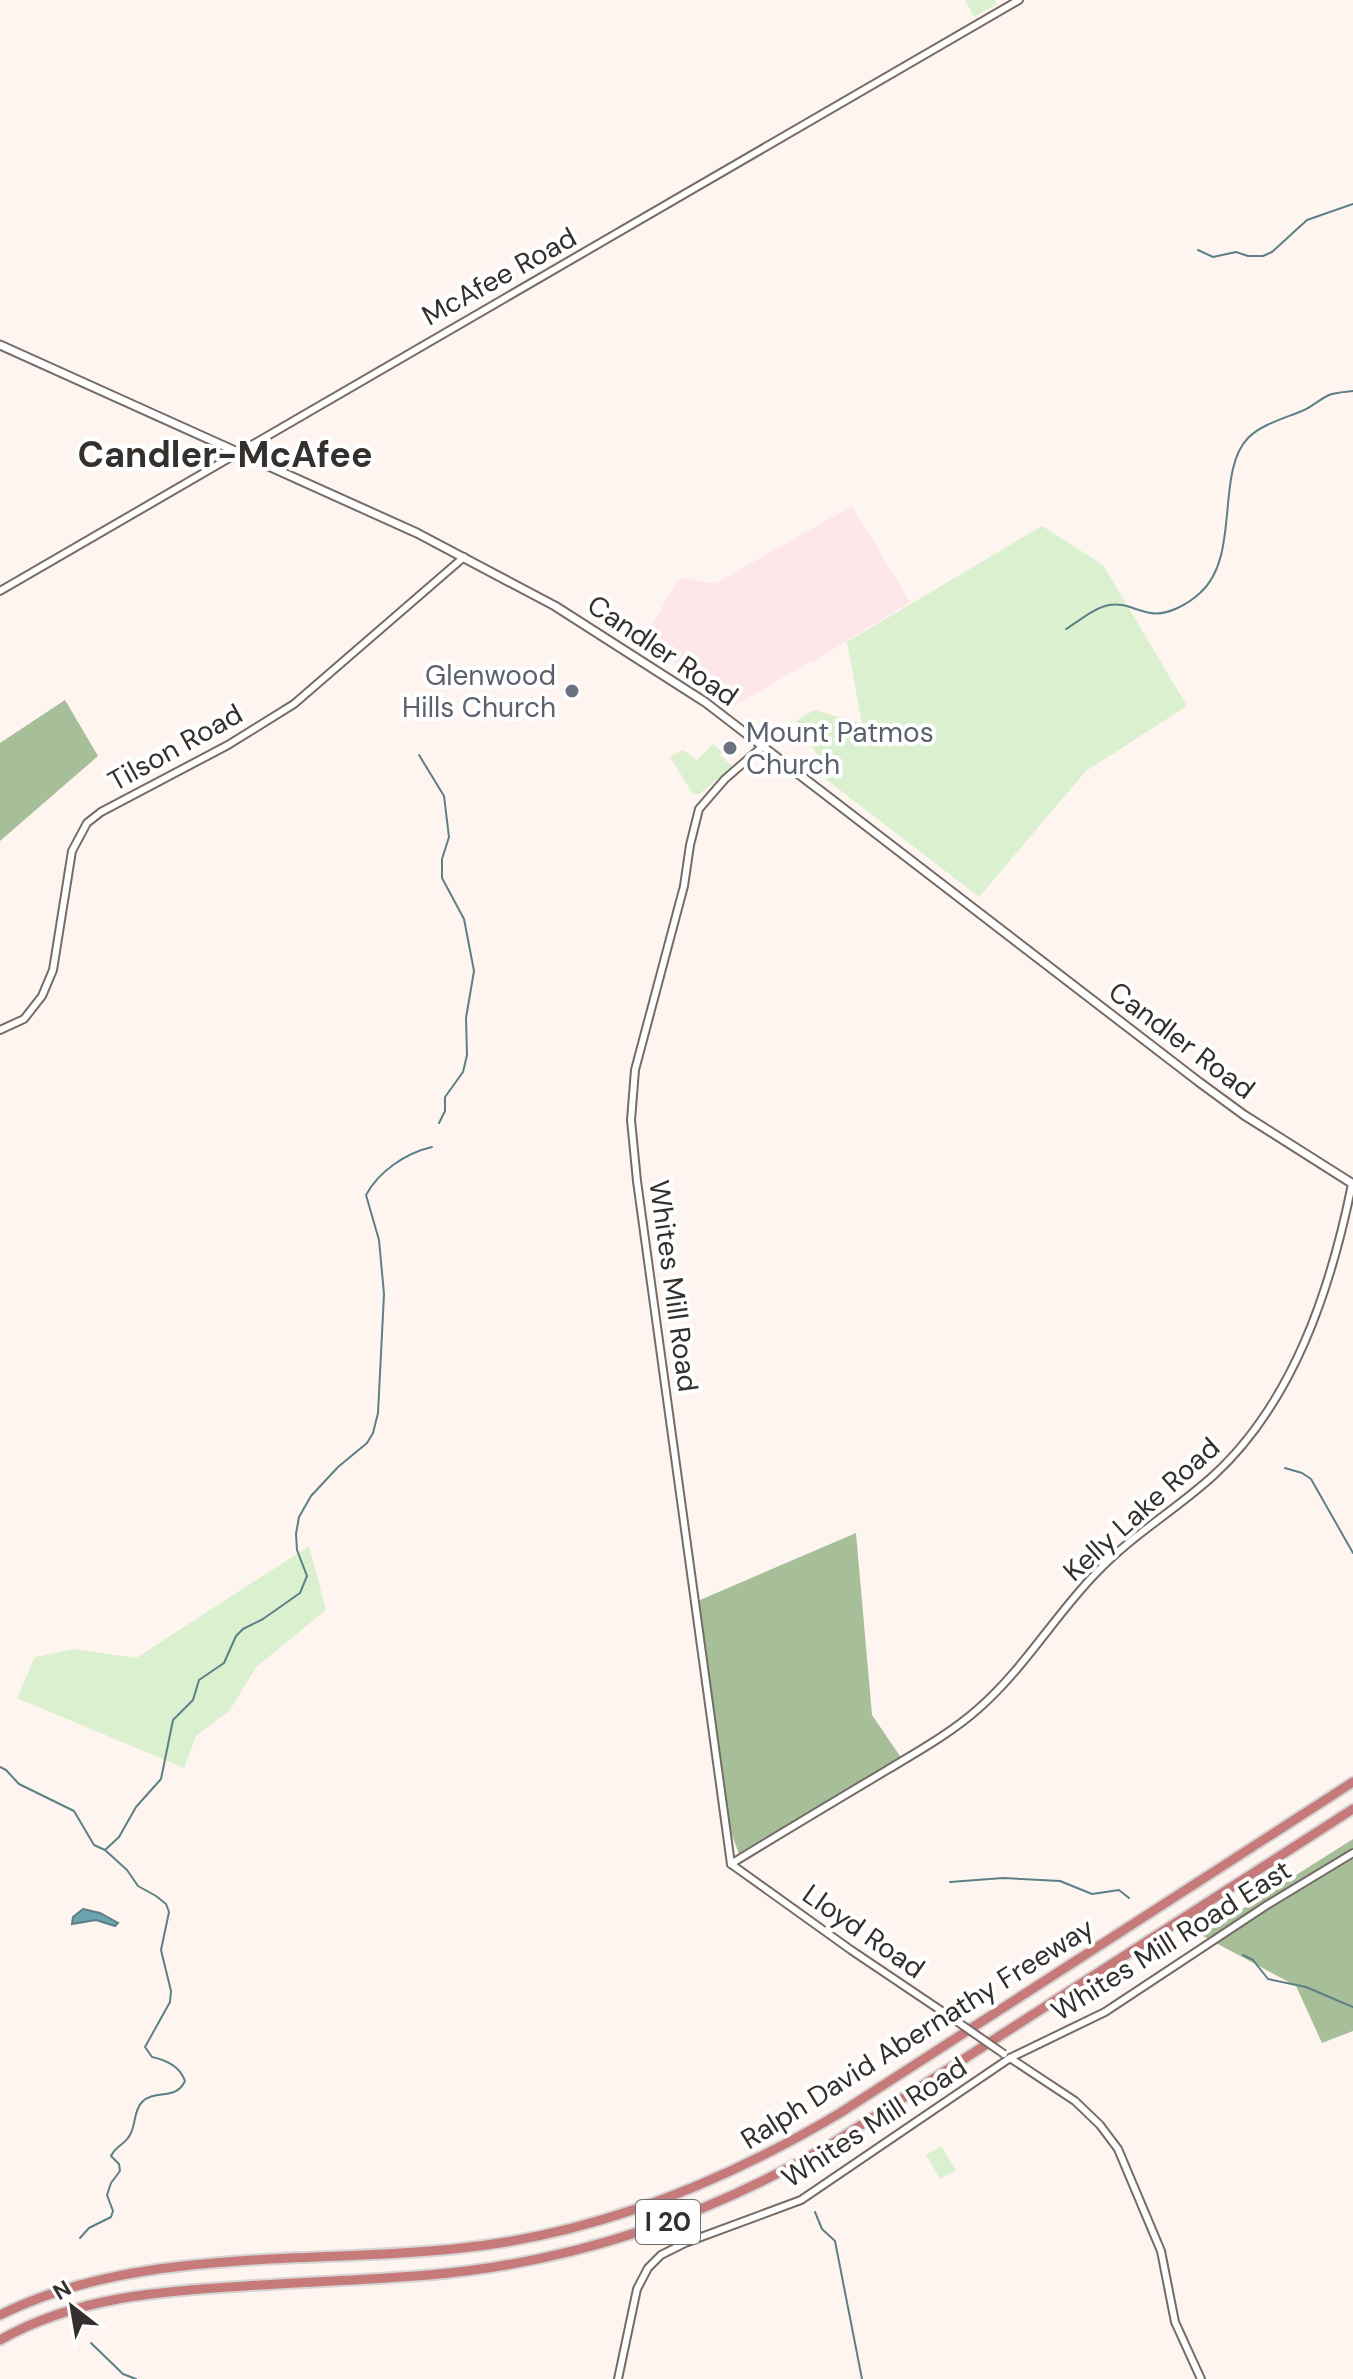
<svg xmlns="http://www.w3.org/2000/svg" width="1353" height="2379" font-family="'DM Sans',sans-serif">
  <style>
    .education { fill: #fde7e9 }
    .green { fill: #daf0cf }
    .forest { fill: #a6bf99 }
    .water { fill: #6ca3ae; stroke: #5b8087; stroke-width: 2 }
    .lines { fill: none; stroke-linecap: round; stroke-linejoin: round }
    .stream { stroke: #5b8087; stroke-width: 2 }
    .tertiary-casing { stroke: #756c66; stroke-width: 10 }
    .secondary-casing { stroke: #756c66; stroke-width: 11 }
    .motorway-casing { stroke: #d6d6d5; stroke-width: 13 }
    .tertiary { stroke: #fff; stroke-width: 6 }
    .secondary { stroke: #fff; stroke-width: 7 }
    .motorway { stroke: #c77a7a; stroke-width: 9 }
    .tertiary-bridge-casing { stroke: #756c66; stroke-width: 10; stroke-linecap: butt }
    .tertiary-bridge { stroke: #fff; stroke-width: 6 }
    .worship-dot { fill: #6b7280; stroke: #fff; stroke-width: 3 }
    .labels { text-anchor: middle; stroke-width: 8; stroke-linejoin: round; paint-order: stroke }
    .shield { fill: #fff; stroke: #716e6c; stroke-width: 2 }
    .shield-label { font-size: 26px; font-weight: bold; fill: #34302d }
    .street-label { font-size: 28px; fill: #34302d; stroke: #fff }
    .worship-label { font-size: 28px; fill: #5b616d; stroke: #fff; text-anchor: end }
    .district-label { font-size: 36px; font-weight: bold; fill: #34302d; stroke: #fff }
  </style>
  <rect width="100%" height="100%" fill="#fef5f0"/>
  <polygon class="education" points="852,506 910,602 813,662 809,662 735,706 644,639 678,579 686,578 710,583 718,582"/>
  <g class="green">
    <polygon points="965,0 995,0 997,4 974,17"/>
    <polygon points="1042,526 1103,565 1187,706 1086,771 979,897 806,764 818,756 796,721 814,710 861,723 863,729 847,642"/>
    <polygon points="713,744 722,752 720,755 733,767 699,794 693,794 670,757 683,750 697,760"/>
    <polygon points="309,1546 326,1610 256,1667 230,1710 196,1736 184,1768 17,1698 35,1657 74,1649 136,1658"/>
    <polygon points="941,2146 956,2170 940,2179 926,2155"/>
  </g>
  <g class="forest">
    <polygon points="65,700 98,756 0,841 0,743"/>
    <polygon points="856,1533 872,1715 904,1762 739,1854 720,1802 693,1603"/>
    <polygon points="1353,1839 1353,2031 1322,2043 1296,1986 1201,1935"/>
  </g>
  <polygon class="water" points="83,1909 100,1913 118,1923 115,1926 96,1920 72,1924 73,1917"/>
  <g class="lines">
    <g class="stream">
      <polyline points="1198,250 1213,257 1236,252 1248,256 1263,256 1272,252 1307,220 1353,204"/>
      <path d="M1066,629C1079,621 1094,608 1109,605C1124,602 1136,611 1151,613C1167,616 1188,604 1200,593C1241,557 1215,472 1248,438C1262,424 1285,418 1302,411C1312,407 1320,399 1329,395C1336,392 1345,392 1353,391"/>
      <polyline points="419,755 444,796 449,837 442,859 442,878 464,919 474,971 466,1018 467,1055 463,1072 445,1097 445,1111 439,1123"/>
      <polyline points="1285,1468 1302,1473 1311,1479 1353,1553"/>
      <path d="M0,1767L6,1770L19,1784L74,1811L94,1845L105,1850L127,1870L138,1886L156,1896L166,1904L169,1912L161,1950L171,1991L170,2002L145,2047L152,2057C166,2060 180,2066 185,2081C176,2101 154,2089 142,2102C132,2113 137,2127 128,2138C122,2146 116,2146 111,2156L119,2164L120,2171L111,2183L107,2195L113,2211L111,2217L89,2228L80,2238"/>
      <path d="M105,1850L119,1837L136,1807L161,1779L173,1720L193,1700L199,1680L224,1663L236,1636L243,1629L263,1619L300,1593L307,1576L297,1550L296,1534L299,1517L311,1496L338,1467L367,1443L373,1433L378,1413L384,1294L379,1240L366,1195C379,1171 406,1153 432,1147"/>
      <polyline points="950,1882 1003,1878 1060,1881 1092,1894 1119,1890 1129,1898"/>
      <polyline points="1243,1955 1253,1960 1268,1979 1306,1987 1353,2007"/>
      <polyline points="815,2212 822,2229 835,2241 862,2379"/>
      <polyline points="91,2343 123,2374 136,2379"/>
    </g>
    <g class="tertiary-casing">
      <g id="tertiary">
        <polyline points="0,591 1019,0"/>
        <polyline points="0,1030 24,1019 42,996 53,970 72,851 87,823 101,812 228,745 294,704 464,557"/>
        <polyline points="731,1864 637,1181 631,1120 635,1070 684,886 690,845 699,809 725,779 763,746"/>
        <path d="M731,1864C783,1832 835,1801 887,1770C917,1752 951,1733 978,1709C1024,1669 1055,1615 1097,1572C1132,1535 1177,1509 1214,1475C1294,1401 1331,1288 1352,1184"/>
        <polyline points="731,1864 851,1950 952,2018"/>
        <polyline points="1010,2058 1075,2101 1100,2125 1118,2149 1161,2251 1175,2322 1201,2379"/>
        <polyline points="618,2379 637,2289 648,2268 661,2255 685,2243 801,2200 1010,2058 1105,2012 1267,1905 1353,1853"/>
      </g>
    </g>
    <g class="secondary-casing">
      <polyline id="secondary" points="0,345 417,533 555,606 705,702 1199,1082 1244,1115 1353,1184"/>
    </g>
    <g class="motorway-casing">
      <g id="motorway">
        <path d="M0,2315C136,2247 305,2264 453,2249C592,2236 721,2184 840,2113L1353,1782"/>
        <path d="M0,2340C76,2297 160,2291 246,2286C306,2282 367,2280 428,2275C572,2263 709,2216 833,2143L1353,1809"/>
      </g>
    </g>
    <use href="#tertiary" class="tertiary"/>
    <use href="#secondary" class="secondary"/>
    <use href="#motorway" class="motorway"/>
    <g class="tertiary-bridge-casing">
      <polyline id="tertiary-bridge" points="952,2018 1004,2054"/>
    </g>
    <use href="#tertiary-bridge" class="tertiary-bridge"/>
  </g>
  <g class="worship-dot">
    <circle cx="572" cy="691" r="8"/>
    <circle cx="730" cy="748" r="8"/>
  </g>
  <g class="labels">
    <rect class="shield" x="636" y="2200" width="64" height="44" rx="6"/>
    <g class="shield-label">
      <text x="668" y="2231">I 20</text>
    </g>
    <g class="street-label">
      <text transform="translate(499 276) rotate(-29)" y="10">McAfee Road</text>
      <text transform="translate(663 650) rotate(34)" y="10">Candler Road</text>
      <text transform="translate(175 747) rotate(-29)" y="10">Tilson Road</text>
      <text transform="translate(1182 1040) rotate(37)" y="10">Candler Road</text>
      <text transform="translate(674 1286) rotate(82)" y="10">Whites Mill Road</text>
      <text transform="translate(1141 1509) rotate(-42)" y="10">Kelly Lake Road</text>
      <text transform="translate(864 1931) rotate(35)" y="10">Lloyd Road</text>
      <text transform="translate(1171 1940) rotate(-32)" y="10">Whites Mill Road East</text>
      <text transform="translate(917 2033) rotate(-32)" y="10">Ralph David Abernathy Freeway</text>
      <text transform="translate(874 2122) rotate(-33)" y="10">Whites Mill Road</text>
    </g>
    <g class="worship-label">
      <text x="556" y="685">Glenwood<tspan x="556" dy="32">Hills Church</tspan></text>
      <text x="746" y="742" text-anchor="start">Mount Patmos<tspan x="746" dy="32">Church</tspan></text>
    </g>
    <g class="district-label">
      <text x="225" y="467">Candler-McAfee</text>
    </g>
  </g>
  <g transform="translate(72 2307) rotate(329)" stroke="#ffffff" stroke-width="6" paint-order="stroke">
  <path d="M0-6L14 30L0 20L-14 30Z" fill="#34302d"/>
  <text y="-12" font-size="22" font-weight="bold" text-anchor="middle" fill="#34302d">N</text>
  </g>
</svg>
